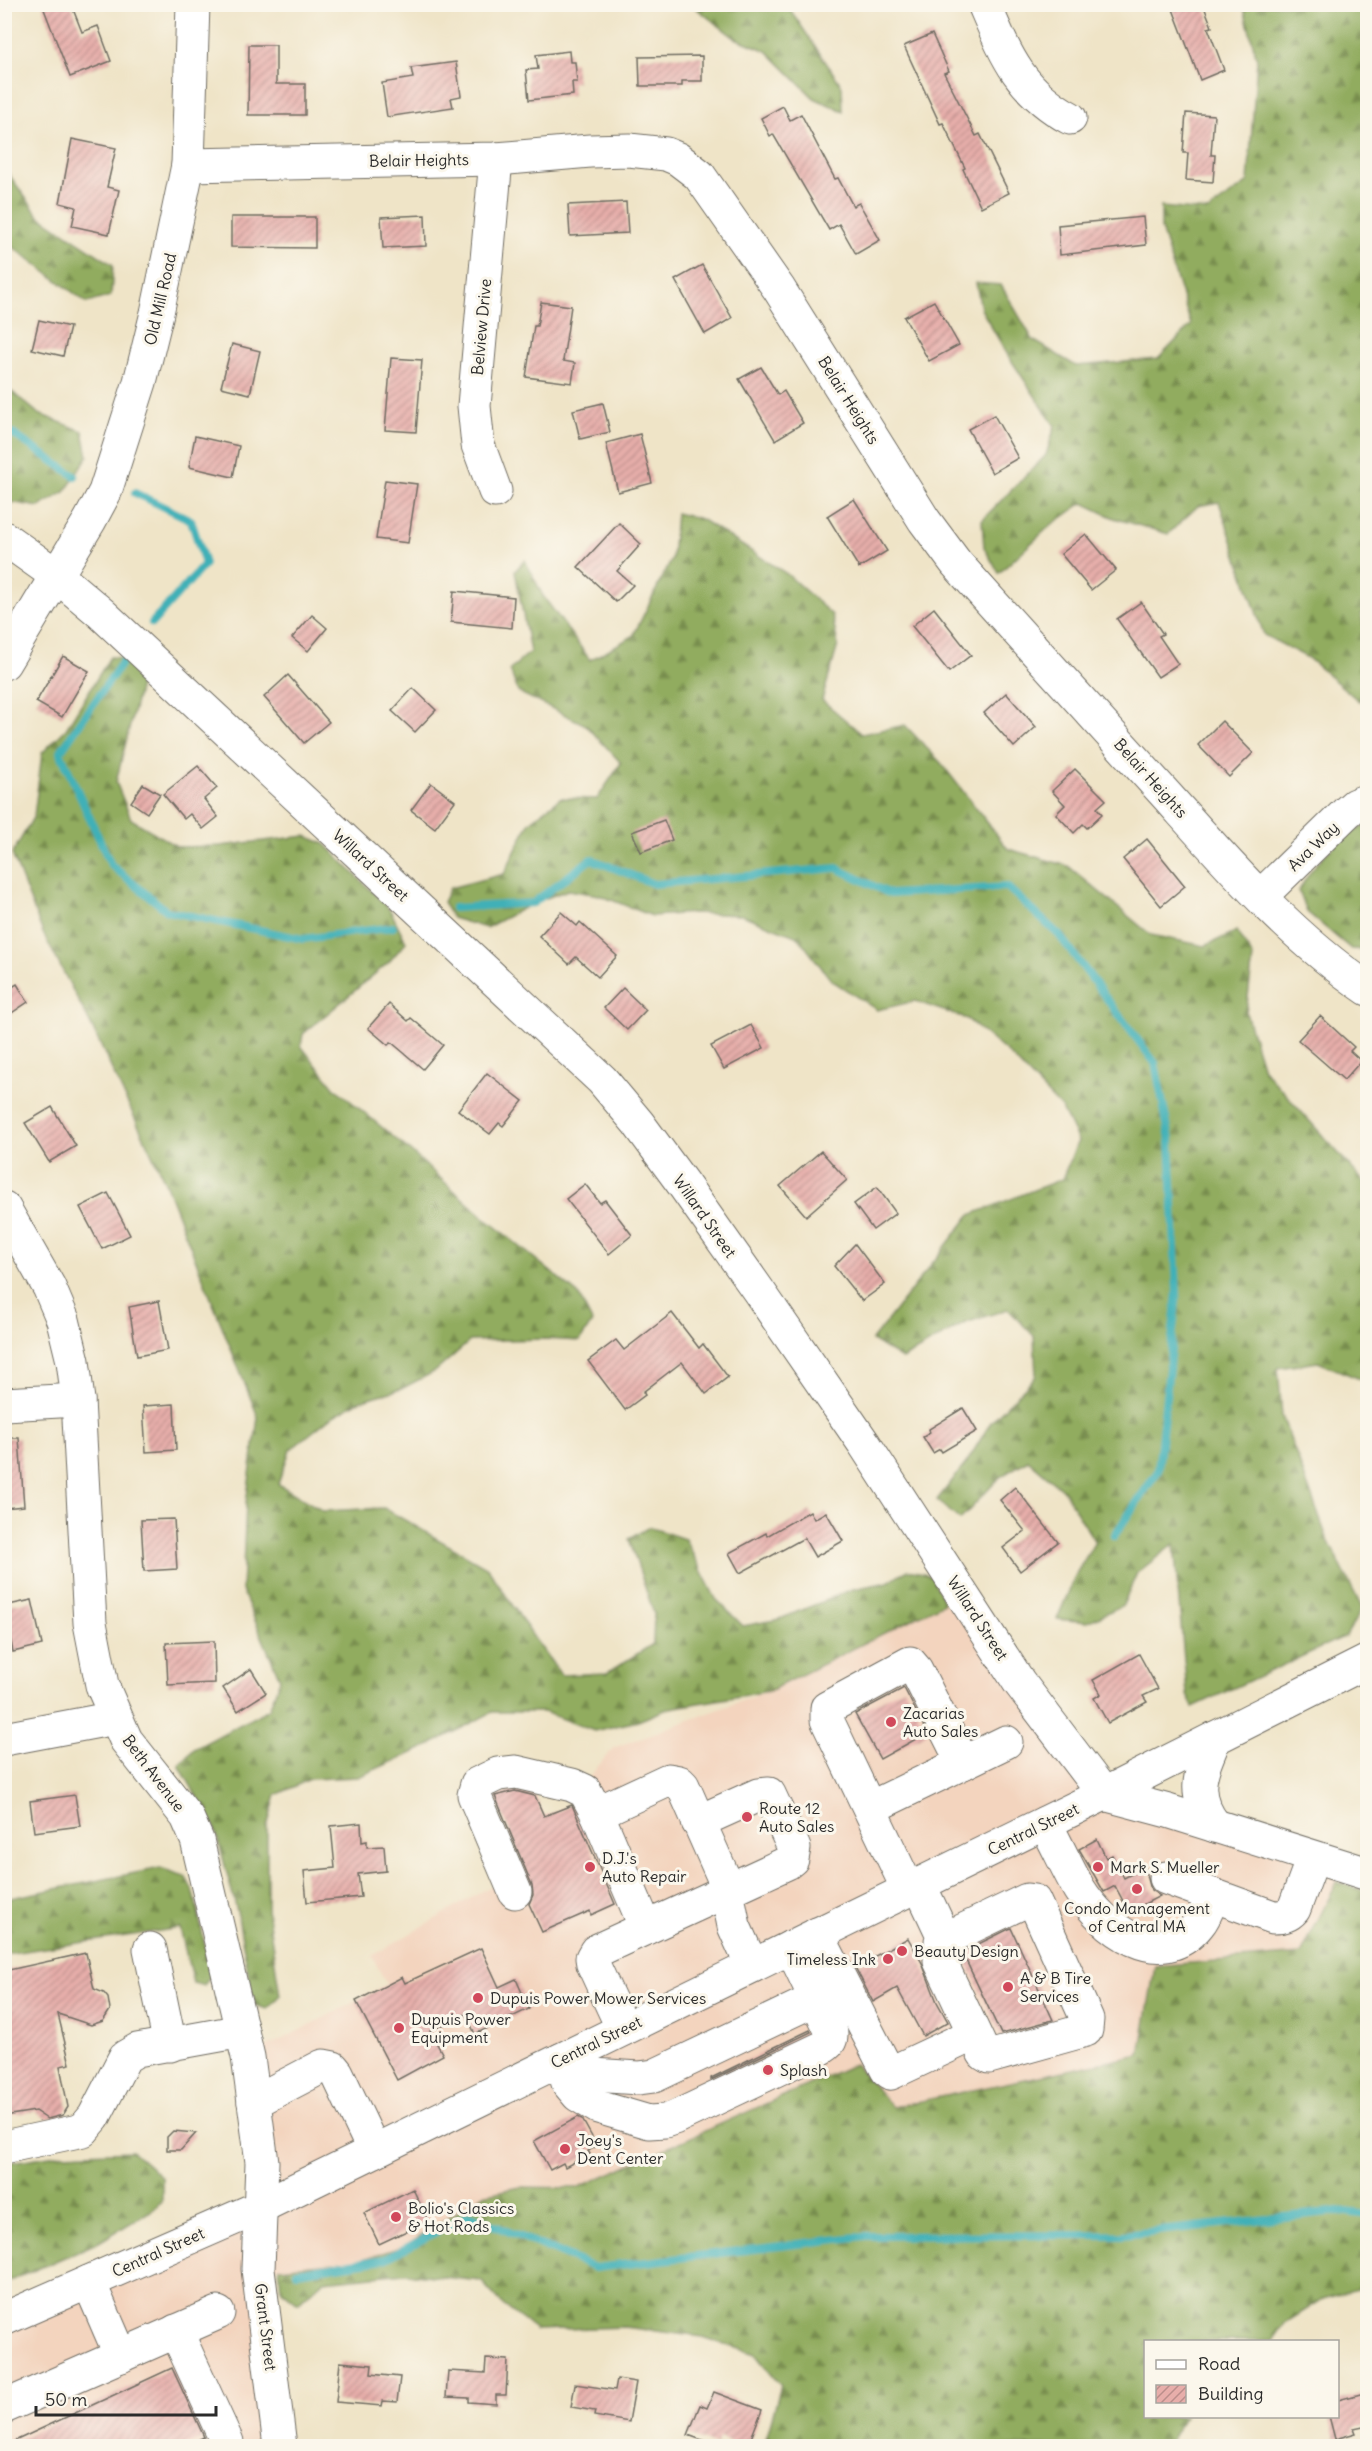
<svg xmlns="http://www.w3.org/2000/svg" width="1372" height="2451" font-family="Delius,sans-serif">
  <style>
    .built { fill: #f3d4be }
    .forest { fill: url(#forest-firs); stroke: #5e6c44; stroke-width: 1.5 }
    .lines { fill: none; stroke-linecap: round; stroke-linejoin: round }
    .stream { stroke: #40b0b7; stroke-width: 8 }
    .building { fill: url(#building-hatch) }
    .minor-casing { stroke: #706c62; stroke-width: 35 }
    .major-casing { stroke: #706c62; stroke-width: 35 }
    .minor { stroke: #fff; stroke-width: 33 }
    .major { stroke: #fff; stroke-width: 33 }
    .poi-dot { fill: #d1495b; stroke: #fbf7ec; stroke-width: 2 }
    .labels { text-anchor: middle; stroke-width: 6; stroke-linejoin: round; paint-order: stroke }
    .street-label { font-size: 16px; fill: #2b2b2b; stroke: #fbf7ec }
    .poi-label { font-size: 16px; fill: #2b2b2b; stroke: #fbf7ec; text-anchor: start }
  </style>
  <defs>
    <pattern id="forest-firs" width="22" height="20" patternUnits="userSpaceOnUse" patternTransform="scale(1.5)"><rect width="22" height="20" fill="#91ac5e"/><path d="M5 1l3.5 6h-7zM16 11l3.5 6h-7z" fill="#778c4e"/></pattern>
    <pattern id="building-hatch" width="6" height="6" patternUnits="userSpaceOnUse" patternTransform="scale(1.5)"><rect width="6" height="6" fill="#e7aeaa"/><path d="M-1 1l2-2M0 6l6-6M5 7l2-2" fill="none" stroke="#bb8e8b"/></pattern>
  </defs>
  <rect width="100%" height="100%" fill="#fbf7ec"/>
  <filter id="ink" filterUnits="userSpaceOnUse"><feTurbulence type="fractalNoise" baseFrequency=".0167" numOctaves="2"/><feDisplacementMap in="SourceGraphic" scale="12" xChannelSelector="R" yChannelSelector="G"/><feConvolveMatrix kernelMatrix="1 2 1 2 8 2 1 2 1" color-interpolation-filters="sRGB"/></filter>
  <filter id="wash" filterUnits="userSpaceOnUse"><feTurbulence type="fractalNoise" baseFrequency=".008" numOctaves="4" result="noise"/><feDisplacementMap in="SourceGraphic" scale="24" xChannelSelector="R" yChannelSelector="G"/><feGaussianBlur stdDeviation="1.35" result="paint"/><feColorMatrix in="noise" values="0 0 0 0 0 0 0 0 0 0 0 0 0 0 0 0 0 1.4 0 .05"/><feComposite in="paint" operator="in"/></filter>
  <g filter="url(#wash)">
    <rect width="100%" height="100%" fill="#efe4c7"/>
    <polygon class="built" points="962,1594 1083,1764 1344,1868 1301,1954 1155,1966 1140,2055 891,2107 534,2207 357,2261 259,2269 280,2446 5,2446 4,2319 260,2207 248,2057 387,1985 372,1956 510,1875 613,1748 769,1691"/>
    <g class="forest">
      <polygon points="692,5 787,5 842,86 843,111 814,98 767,51 735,38"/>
      <polygon points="1243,5 1367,5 1368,607 1361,614 1367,645 1368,697 1359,701 1308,658 1264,635 1219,502 1198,506 1168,534 1114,518 1083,503 1051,525 999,573 984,548 982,520 1046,455 1055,426 1009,357 981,309 976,283 1001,285 1033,340 1076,366 1158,359 1191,325 1161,229 1161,207 1208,211 1248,182 1257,60"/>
      <polygon points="5,169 38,215 113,265 111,296 87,303 5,241"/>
      <polygon points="5,386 39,414 83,431 88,456 65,492 39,507 5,501"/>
      <polygon points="676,513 701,519 787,574 832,615 838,645 822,700 862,734 905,725 941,763 1008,849 1068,866 1151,935 1205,946 1237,931 1253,957 1246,1013 1263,1069 1367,1185 1367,1382 1318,1362 1278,1368 1282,1416 1327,1538 1362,1608 1346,1636 1193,1707 1187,1694 1174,1544 1137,1573 1123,1605 1088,1622 1057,1619 1077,1572 1095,1542 1064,1491 1028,1460 1000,1477 960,1520 937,1500 967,1462 991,1422 1036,1376 1034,1336 1008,1309 965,1323 902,1359 872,1340 970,1215 1062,1179 1078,1141 1062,1109 1008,1053 967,1019 915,1001 877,1010 831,980 798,937 742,915 694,913 652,916 599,895 568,890 533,903 486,928 452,918 443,902 450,888 504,874 529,823 560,798 597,799 621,763 586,725 518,692 510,670 530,652 515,571 525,560 543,596 590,660 633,636 672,558"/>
      <polygon points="110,657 125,658 140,685 116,782 131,819 178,847 220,846 306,836 325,844 390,910 406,942 389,962 303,1034 301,1046 335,1088 409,1150 480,1214 578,1294 592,1322 580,1341 545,1339 470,1341 436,1371 401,1389 359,1401 330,1418 290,1450 278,1484 323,1511 384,1508 488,1568 534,1638 561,1675 607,1673 653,1644 654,1614 629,1539 649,1527 685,1539 716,1599 743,1626 780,1619 853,1589 888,1582 908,1570 924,1573 932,1577 944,1603 769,1691 670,1708 638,1721 594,1731 544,1712 492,1712 428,1746 358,1777 310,1779 276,1795 267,1827 267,1909 280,1996 267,2009 254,2005 237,1911 215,1828 179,1765 194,1749 269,1709 280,1679 242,1590 246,1503 258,1417 164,1180 90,1023 43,933 12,854 34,816 42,753 66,729"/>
      <path d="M1365,826L1367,828V950L1351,949L1307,912L1299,891C1312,864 1337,839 1365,826Z"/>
      <polygon points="160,1868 185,1876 194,1893 211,1975 204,1986 193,1983 180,1928 5,1954 5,1899"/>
      <polygon points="1337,1882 1367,1892 1367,2286 1323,2299 1285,2323 1273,2341 1146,2342 1146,2416 1184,2417 1167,2446 764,2446 781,2386 755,2354 703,2337 624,2327 536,2330 503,2305 481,2281 405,2273 323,2281 298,2303 282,2290 279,2268 357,2261 405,2246 483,2195 520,2187 577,2188 855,2064 892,2107 1140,2055 1155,1966 1301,1954"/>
      <polygon points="132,2151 162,2177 162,2200 154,2209 99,2242 5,2283 5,2163 63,2154"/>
    </g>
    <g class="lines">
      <g class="stream">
        <polyline points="4,428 75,476"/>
        <polyline points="135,493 191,520 205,564 152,623"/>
        <polyline points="125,658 60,752 111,865 167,911 303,939 393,927"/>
        <polyline points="454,908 533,903 591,859 654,884 837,868 890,894 1007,887 1059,935 1155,1063 1170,1139 1177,1293 1158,1471 1114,1536"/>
        <polyline points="297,2272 385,2259 469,2215 595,2268 865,2236 1123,2235 1338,2211 1368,2215"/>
      </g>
    </g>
    <g id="blocks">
      <g class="building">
        <polygon points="42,4 71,4 82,32 98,26 111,61 70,77"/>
        <polygon points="1171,4 1203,4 1212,27 1208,28 1224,70 1200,80"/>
        <polygon points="932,34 949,71 944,73 976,136 980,134 1009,193 981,207 963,169 965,168 943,123 940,124 904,46"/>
        <polygon points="249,45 276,45 276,84 305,84 305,115 248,115"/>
        <polygon points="569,51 570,62 575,62 577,82 572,82 573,95 529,100 526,70 538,69 536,55"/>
        <polygon points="702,56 702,81 682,81 682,86 640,86 639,57"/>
        <polygon points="456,62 461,96 451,98 453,107 387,117 382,83 413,78 411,68"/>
        <polygon points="783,106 790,120 801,114 835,179 838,178 853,206 859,203 880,240 856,254 839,224 829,230 773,134 770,136 761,118"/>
        <polygon points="1186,113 1214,115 1211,155 1215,155 1213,182 1186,180 1188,153 1183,153"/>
        <polygon points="72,139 116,148 107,187 119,190 109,234 72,226 76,207 60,203"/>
        <polygon points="626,202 628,233 570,236 568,205"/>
        <polygon points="425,215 426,246 383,248 381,217"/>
        <polygon points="231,217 315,217 315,248 231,247"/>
        <polygon points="1143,217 1146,245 1060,255 1058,225"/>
        <polygon points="702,265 732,318 705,334 675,280"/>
        <polygon points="934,301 959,345 929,361 904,317"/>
        <polygon points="541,302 571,306 563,361 575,363 572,383 526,377 534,326 537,326"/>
        <polygon points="39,320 70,327 63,356 32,349"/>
        <polygon points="232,344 260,351 250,394 221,387"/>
        <polygon points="391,358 422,360 416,432 385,430"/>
        <polygon points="761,367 778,395 784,391 803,423 775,440 739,379"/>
        <polygon points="603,403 610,432 580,439 573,410"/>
        <polygon points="994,415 1018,458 992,473 968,429"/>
        <polygon points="640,434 652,483 618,492 606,443"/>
        <polygon points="195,436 239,446 233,477 189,467"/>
        <polygon points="385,480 417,484 408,543 376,539"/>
        <polygon points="854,499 887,551 859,568 827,516"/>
        <polygon points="619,523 641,544 617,571 633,585 616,602 578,567"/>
        <polygon points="1086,534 1116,570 1091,590 1061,554"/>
        <polygon points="454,591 514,597 512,628 451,622"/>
        <polygon points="1141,602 1163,634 1159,636 1178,664 1158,677 1117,619"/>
        <polygon points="934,608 971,655 949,672 912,626"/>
        <polygon points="312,615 327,628 308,651 292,638"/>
        <polygon points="63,656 89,671 62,717 36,702"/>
        <polygon points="288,675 329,722 304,743 264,697"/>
        <polygon points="413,688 436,710 415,732 392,711"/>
        <polygon points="1006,693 1036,727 1014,747 984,713"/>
        <polygon points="1222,721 1253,753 1229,777 1198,745"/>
        <polygon points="198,766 217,788 204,799 218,817 203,829 190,814 184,819 163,794"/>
        <polygon points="1075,769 1106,800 1097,808 1102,814 1087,828 1083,824 1074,833 1056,814 1065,805 1052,791"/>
        <polygon points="431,783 455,801 435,828 411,810"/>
        <polygon points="143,784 160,794 147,813 131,802"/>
        <polygon points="664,820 672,840 641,852 632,832"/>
        <polygon points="1147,839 1185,886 1161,906 1123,859"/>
        <polygon points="561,912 577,926 580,922 617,956 598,977 576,957 569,964 539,936"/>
        <polygon points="17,984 28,1002 4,1018 4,992"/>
        <polygon points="623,988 646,1010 627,1030 604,1008"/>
        <polygon points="389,1004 408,1021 411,1018 443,1045 423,1069 391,1042 388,1045 368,1028"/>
        <polygon points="1320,1016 1354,1047 1350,1051 1361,1061 1344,1080 1298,1040"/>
        <polygon points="751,1025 764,1048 724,1069 711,1046"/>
        <polygon points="487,1073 523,1101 503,1126 499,1123 490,1134 458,1110"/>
        <polygon points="52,1107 76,1146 49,1162 25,1123"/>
        <polygon points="821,1151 847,1180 806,1216 780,1186"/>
        <polygon points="585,1184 600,1203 605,1200 632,1235 609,1254 566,1199"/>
        <polygon points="877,1187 896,1213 873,1230 854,1204"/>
        <polygon points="108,1193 130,1235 102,1249 80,1207"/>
        <polygon points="855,1244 885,1284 862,1301 834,1266"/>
        <polygon points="159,1301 168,1350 137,1356 129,1307"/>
        <polygon points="672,1313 699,1348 703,1344 728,1377 706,1394 682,1362 643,1392 645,1395 625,1410 588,1361 616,1340 624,1350"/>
        <polygon points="174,1404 176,1450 146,1452 143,1406"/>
        <polygon points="963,1408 977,1431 942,1452 940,1449 933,1453 923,1437 930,1433 929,1429"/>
        <polygon points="4,1438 19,1438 24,1506 4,1508"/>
        <polygon points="1015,1487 1058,1542 1020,1571 1003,1548 1025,1531 1000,1500"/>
        <polygon points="810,1511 814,1519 826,1512 843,1541 815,1557 804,1538 740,1573 729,1553 766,1533 767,1536"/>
        <polygon points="174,1519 177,1569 144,1571 141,1520"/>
        <polygon points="32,1600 42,1645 13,1652 4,1606"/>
        <polygon points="214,1641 215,1683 168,1685 166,1643"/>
        <polygon points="1139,1654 1158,1689 1143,1696 1147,1702 1108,1723 1094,1698 1101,1694 1093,1680"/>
        <polygon points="251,1669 266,1693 238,1711 223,1688"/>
        <polygon points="904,1688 927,1733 880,1759 855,1714"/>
        <polygon points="515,1791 535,1796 544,1816 572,1805 615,1904 591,1915 590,1911 542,1932 529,1904 533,1895 532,1885 495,1796"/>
        <polygon points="75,1795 80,1826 34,1832 30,1801"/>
        <polygon points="361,1823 362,1842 367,1841 367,1847 384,1846 386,1871 358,1874 361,1897 307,1902 304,1871 335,1868 331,1826"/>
        <polygon points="1097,1839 1106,1858 1112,1855 1124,1878 1145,1867 1151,1890 1160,1896 1129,1912 1115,1886 1104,1892 1079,1849"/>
        <polygon points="1011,1928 1053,2020 1001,2034 962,1952"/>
        <polygon points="908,1938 922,1963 937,2002 948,2022 923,2036 897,1988 873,2002 855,1967"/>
        <polygon points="481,1948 499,1987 516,1979 529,2009 475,2034 466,2014 430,2031 443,2055 397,2080 356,2001 402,1977 405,1983"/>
        <polygon points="86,1953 94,1989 104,1993 108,1998 110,2010 103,2021 91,2025 58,2014 70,2064 60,2066 68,2107 63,2115 47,2119 35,2111 4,2116 4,1971"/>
        <polygon points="810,2030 811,2032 711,2080 711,2078"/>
        <polygon points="578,2117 582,2119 597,2146 588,2151 590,2154 565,2167 563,2163 550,2170 534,2141"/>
        <polygon points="173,2131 196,2133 181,2150 167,2150 167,2137"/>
        <polygon points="413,2189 428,2221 379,2244 364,2213"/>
        <polygon points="486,2359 508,2360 506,2395 496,2395 496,2404 469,2402 469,2398 446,2397 448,2371 485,2373"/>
        <polygon points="340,2362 372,2365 371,2374 400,2377 397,2402 383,2401 382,2406 336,2402"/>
        <polygon points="172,2368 204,2437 185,2446 4,2446"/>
        <polygon points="617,2379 636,2382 629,2422 594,2416 595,2411 571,2407 575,2384 615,2390"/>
        <polygon points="714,2392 762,2410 748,2446 741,2446 719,2438 716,2445 688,2435 700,2405 707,2408"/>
        <polygon points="1368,2392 1368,2425 1354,2428 1356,2433 1335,2439 1329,2416 1338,2416 1338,2400"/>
      </g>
    </g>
  </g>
  <g filter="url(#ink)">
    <use href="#blocks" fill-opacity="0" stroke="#706c62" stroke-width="1.5"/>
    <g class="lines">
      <g class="minor-casing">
        <g id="minor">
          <path d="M984,4C1006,55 1019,90 1070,118"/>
          <path d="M188,165L496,159L590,151L629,150L666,154L678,159L699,175L779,289L924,520L956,563C1026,641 1097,719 1167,796C1229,865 1291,937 1368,989"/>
          <polyline points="495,491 478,445 474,406 496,159"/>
          <polyline points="4,538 56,575 101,613 602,1080 638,1123 683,1184 758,1290 865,1445 1019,1682 1104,1794 1168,1811 1368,1874"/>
          <polyline points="4,663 90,520 105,492 140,382 157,313 188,165 193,4"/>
          <polyline points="1261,896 1347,812 1355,805 1368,800"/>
          <polyline points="4,1208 49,1287 63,1320 73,1361 78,1400 90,1623 102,1685 126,1740 187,1817 197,1840 248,2057 262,2162 258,2269 280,2446"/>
          <polyline points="4,1404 78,1400"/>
          <path d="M1215,1738C1200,1774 1190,1793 1215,1826"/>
          <polyline points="4,1739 115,1718"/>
          <polyline points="870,1808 1006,1742"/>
          <polyline points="597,1813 668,1780 679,1782 683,1786 725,1881 734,1926 752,1966"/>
          <path d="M1045,1823C1057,1845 1067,1868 1079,1889C1103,1928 1161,1973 1199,1924C1206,1916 1209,1904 1213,1895"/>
          <path d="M1166,1878L1273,1917C1282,1917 1288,1916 1294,1909L1313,1858"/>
          <polyline points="919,1884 942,1933 940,1961 984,2054 989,2057 1086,2030 1087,2019 1034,1901 1027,1900 941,1941"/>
          <polyline points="908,1889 827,1720 827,1708 910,1663 916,1670 963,1763"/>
          <polyline points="515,1892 474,1795 477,1784 498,1774 516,1772 572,1785 585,1791 597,1813 646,1928"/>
          <polyline points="817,1934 887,2070 891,2073 974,2034"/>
          <polyline points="150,1949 170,2045"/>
          <polyline points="623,2029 593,1964 592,1958 596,1951 787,1863 792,1859 794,1848 769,1794 758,1795 698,1822"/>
          <path d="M561,2060L568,2083L578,2095L598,2107L649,2122L665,2121L674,2118L820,2049C830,2044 833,2039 830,2028L791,1947"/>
          <polyline points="561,2060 568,2070 578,2074 639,2078 654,2076 816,1999"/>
          <polyline points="254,2102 323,2066 333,2068 337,2073 374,2151"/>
          <polyline points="4,2147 83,2130 94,2117 125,2057 137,2050 242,2031"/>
          <polyline points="89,2282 121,2356"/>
          <polyline points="176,2331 227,2442"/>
          <polyline points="4,2407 218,2313"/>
        </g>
      </g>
      <g class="major-casing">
        <polyline id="major" points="4,2319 260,2207 1104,1794 1368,1661"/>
      </g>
      <use href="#minor" class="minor"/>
      <use href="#major" class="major"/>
    </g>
  </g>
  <g class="poi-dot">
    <circle cx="891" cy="1722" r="6"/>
    <circle cx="747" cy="1817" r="6"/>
    <circle cx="590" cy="1867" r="6"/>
    <circle cx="1098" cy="1867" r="6"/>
    <circle cx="1137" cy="1889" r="6"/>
    <circle cx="902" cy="1951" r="6"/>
    <circle cx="888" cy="1959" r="6"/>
    <circle cx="1008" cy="1987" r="6"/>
    <circle cx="478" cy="1998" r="6"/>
    <circle cx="399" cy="2028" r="6"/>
    <circle cx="768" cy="2070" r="6"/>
    <circle cx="565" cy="2149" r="6"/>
    <circle cx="396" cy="2217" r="6"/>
  </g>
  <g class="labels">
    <g class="street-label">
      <text transform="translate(419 160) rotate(-1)" y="6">Belair Heights</text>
      <text transform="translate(160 299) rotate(-77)" y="6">Old Mill Road</text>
      <text transform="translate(481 327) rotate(-85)" y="6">Belview Drive</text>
      <text transform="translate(849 400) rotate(58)" y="6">Belair Heights</text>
      <text transform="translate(1151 778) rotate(48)" y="6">Belair Heights</text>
      <text transform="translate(1313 846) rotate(-44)" y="6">Ava Way</text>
      <text transform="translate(371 865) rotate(43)" y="6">Willard Street</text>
      <text transform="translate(705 1216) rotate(55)" y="6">Willard Street</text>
      <text transform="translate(978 1618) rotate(57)" y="6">Willard Street</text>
      <text transform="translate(154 1773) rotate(53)" y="6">Beth Avenue</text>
      <text transform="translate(1033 1829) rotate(-26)" y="6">Central Street</text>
      <text transform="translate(596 2042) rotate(-26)" y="6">Central Street</text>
      <text transform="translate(158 2252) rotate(-24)" y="6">Central Street</text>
      <text transform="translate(266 2327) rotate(83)" y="6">Grant Street</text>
    </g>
    <g class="poi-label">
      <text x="903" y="1719">Zacarias<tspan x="903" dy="18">Auto Sales</tspan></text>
      <text x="759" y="1814">Route 12<tspan x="759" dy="18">Auto Sales</tspan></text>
      <text x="602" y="1864">D.J.'s<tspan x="602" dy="18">Auto Repair</tspan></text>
      <text x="1110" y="1873">Mark S. Mueller</text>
      <text x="1137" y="1914" text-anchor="middle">Condo Management<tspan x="1137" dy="18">of Central MA</tspan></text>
      <text x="914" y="1957">Beauty Design</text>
      <text x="876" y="1965" text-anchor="end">Timeless Ink</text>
      <text x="1020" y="1984">A &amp; B Tire<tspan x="1020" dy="18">Services</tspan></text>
      <text x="490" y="2004">Dupuis Power Mower Services</text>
      <text x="411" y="2025">Dupuis Power<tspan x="411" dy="18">Equipment</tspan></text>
      <text x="780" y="2076">Splash</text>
      <text x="577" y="2146">Joey's<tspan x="577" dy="18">Dent Center</tspan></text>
      <text x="408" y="2214">Bolio's Classics<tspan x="408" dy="18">&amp; Hot Rods</tspan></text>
    </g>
  </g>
  <rect width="1372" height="2451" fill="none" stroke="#fbf7ec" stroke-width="24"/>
  <rect x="1144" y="2340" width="195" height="78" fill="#fbf7ec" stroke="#a8a59f" stroke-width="1.5"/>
  <rect x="1156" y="2360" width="30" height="9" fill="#ffffff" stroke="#a8a59f" stroke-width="1.5"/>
  <text x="1198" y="2370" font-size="18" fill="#2b2b2b">Road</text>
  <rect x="1156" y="2385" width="30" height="18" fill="url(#building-hatch)" stroke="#a8a59f" stroke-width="1.5"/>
  <text x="1198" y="2400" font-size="18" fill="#2b2b2b">Building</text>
  <path d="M36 2406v9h180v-9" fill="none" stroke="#2b2b2b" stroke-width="3"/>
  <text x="45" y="2406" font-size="18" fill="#2b2b2b" stroke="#fbf7ec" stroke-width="4.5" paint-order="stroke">50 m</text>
</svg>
